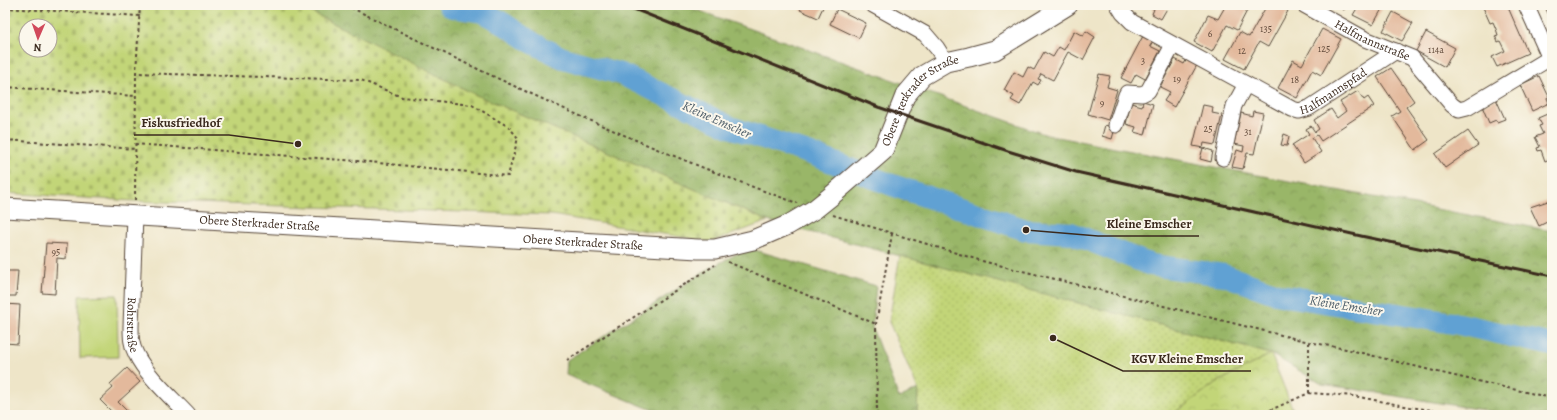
<svg xmlns="http://www.w3.org/2000/svg" width="1557" height="420" font-family="Alegreya,serif">
  <style>
    .grass { fill: url(#grass-dots); stroke: #7e804b }
    .forest { fill: url(#forest-crowns); stroke: #6a7043 }
    .cemetery { fill: url(#cemetery-stones); stroke: #7e804b; fill-rule: evenodd }
    .park { fill: url(#park-crowns); stroke: #7e804b }
    .pitch { fill: #c2d578; stroke: #7e804b }
    .lines { fill: none; stroke-linecap: round; stroke-linejoin: round }
    .river { stroke: #60a1d3; stroke-width: 22 }
    .building { fill: #e3b99c }
    .minor-casing { stroke: #564638; stroke-width: 17 }
    .tertiary-casing { stroke: #564638; stroke-width: 21 }
    .path { stroke: #564638; stroke-width: 2; stroke-dasharray: 3 3; stroke-linecap: butt }
    .minor { stroke: #fff; stroke-width: 15 }
    .tertiary { stroke: #fff; stroke-width: 19 }
    .rail { stroke: #3b2a1e; stroke-width: 3 }
    .labels { text-anchor: middle; stroke-width: 4; stroke-linejoin: round; paint-order: stroke }
    .number-label { font-size: 10px; fill: #654e3e }
    .street-label { font-size: 12px; fill: #3b2a1e; stroke: #fbf7ec }
    .water-label { font-size: 13px; font-style: italic; fill: #4a5a66; stroke: #fbf7ec }
    .leader { fill: none; stroke: #3b2a1e; stroke-width: 1.5 }
    .callout-dot { fill: #3b2a1e; stroke: #fbf7ec; stroke-width: 1.5 }
    .callout-label { font-size: 13px; text-anchor: middle; font-weight: bold; fill: #3b2a1e; stroke: #fbf7ec; stroke-width: 4; stroke-linejoin: round; paint-order: stroke }
  </style>
  <defs>
    <pattern id="grass-dots" width="8" height="8" patternUnits="userSpaceOnUse"><rect width="8" height="8" fill="#c2d578"/><path d="M2 2h.1M6 6h.1" fill="none" stroke="#a8b767" stroke-width="1.8" stroke-linecap="round"/></pattern>
    <pattern id="forest-crowns" width="20" height="18" patternUnits="userSpaceOnUse"><rect width="20" height="18" fill="#99b668"/><path d="M2 6a3 3 0 1 1 6 0M12 15a3 3 0 1 1 6 0" fill="none" stroke="#7e9455"/></pattern>
    <pattern id="cemetery-stones" width="16" height="16" patternUnits="userSpaceOnUse"><rect width="16" height="16" fill="#c2d578"/><path d="M2 7V4a2 2 0 0 1 4 0v3zM10 15v-3a2 2 0 0 1 4 0v3z" fill="#a8b767"/></pattern>
    <pattern id="park-crowns" width="20" height="18" patternUnits="userSpaceOnUse"><rect width="20" height="18" fill="#c2d578"/><path d="M2 6a3 3 0 1 1 6 0M12 15a3 3 0 1 1 6 0" fill="none" stroke="#a8b767"/></pattern>
  </defs>
  <rect width="100%" height="100%" fill="#fbf7ec"/>
  <filter id="ink" filterUnits="userSpaceOnUse"><feTurbulence type="fractalNoise" baseFrequency=".025" numOctaves="2"/><feDisplacementMap in="SourceGraphic" scale="8" xChannelSelector="R" yChannelSelector="G"/><feConvolveMatrix kernelMatrix="1 2 1 2 8 2 1 2 1" color-interpolation-filters="sRGB"/></filter>
  <filter id="wash" filterUnits="userSpaceOnUse"><feTurbulence type="fractalNoise" baseFrequency=".012" numOctaves="4" result="noise"/><feDisplacementMap in="SourceGraphic" scale="16" xChannelSelector="R" yChannelSelector="G"/><feGaussianBlur stdDeviation="0.9" result="paint"/><feColorMatrix in="noise" values="0 0 0 0 0 0 0 0 0 0 0 0 0 0 0 0 0 1.4 0 .05"/><feComposite in="paint" operator="in"/></filter>
  <g filter="url(#wash)">
    <rect width="100%" height="100%" fill="#eee5c8"/>
    <polygon class="grass" points="900,255 1271,354 1214,384 1172,415 917,415 918,389 889,322"/>
    <g class="forest">
      <polygon points="297,5 683,5 1047,135 1552,231 1552,415 1514,415 1322,384 1271,354 768,221 476,95"/>
      <polygon points="748,248 876,286 872,328 899,398 918,389 917,415 665,415 566,375 567,360 710,268"/>
    </g>
    <path class="cemetery" d="M5,5H297L476,95L768,221L711,242L552,215L135,201L5,193ZM26,26H50V50H26Z"/>
    <polygon class="park" points="1271,354 1295,415 1172,415 1214,384"/>
    <polygon class="pitch" points="117,295 118,357 80,358 79,296"/>
    <g class="lines">
      <polyline class="river" points="449,5 452,7 482,12 501,22 533,43 563,58 621,74 730,127 811,154 892,185 1026,230 1071,233 1151,265 1224,275 1280,295 1459,324 1552,345"/>
    </g>
    <g id="blocks">
      <g class="building">
        <polygon points="803,5 824,5 818,18 800,10"/>
        <polygon points="1147,5 1169,5 1161,19 1152,14 1154,9"/>
        <polygon points="1226,5 1250,5 1237,30 1227,25 1212,52 1194,42 1208,15 1218,19"/>
        <polygon points="1267,5 1277,5 1288,11 1268,47 1259,42 1244,69 1225,59 1240,32 1249,37"/>
        <polygon points="1335,5 1346,5 1344,10"/>
        <polygon points="1359,5 1380,5 1383,7 1373,25 1353,15"/>
        <polygon points="1482,5 1507,5 1528,53 1497,67 1492,57 1505,51 1500,41 1498,42 1495,36 1498,35 1496,29 1493,22 1490,23"/>
        <polygon points="1544,5 1552,5 1552,21"/>
        <polygon points="837,9 866,23 859,38 830,24"/>
        <polygon points="1393,12 1413,23 1402,41 1383,31"/>
        <polygon points="1322,29 1341,39 1321,75 1312,70 1297,98 1278,88 1293,60 1302,65"/>
        <polygon points="1074,31 1083,36 1086,31 1095,37 1083,60 1068,52 1053,80 1041,74 1038,79 1041,80 1038,85 1033,82 1020,105 1011,100 1014,96 1004,90 1014,72 1023,77 1028,67 1034,70 1044,52 1053,57 1059,47 1064,50"/>
        <polygon points="1426,32 1455,48 1445,67 1416,51"/>
        <polygon points="1143,36 1153,41 1150,46 1160,51 1145,79 1136,74 1131,83 1121,78"/>
        <polygon points="1175,59 1184,64 1187,59 1197,65 1174,107 1164,101 1170,92 1160,87"/>
        <polygon points="1391,68 1414,101 1406,107 1429,140 1415,150 1392,116 1400,111 1377,77"/>
        <polygon points="1099,74 1110,76 1107,87 1117,90 1108,120 1088,114"/>
        <polygon points="1539,76 1549,97 1547,98 1549,103 1532,111 1520,85"/>
        <polygon points="1358,91 1364,100 1368,97 1374,106 1321,141 1317,135 1312,138 1321,152 1304,163 1292,145 1309,134 1306,129 1311,126 1315,132 1319,129 1314,120 1331,109 1337,118 1346,111 1340,102"/>
        <polygon points="1496,99 1505,119 1497,122 1496,120 1489,123 1482,106"/>
        <polygon points="1143,101 1153,104 1145,135 1134,132 1136,127 1126,124 1131,103 1142,106"/>
        <polygon points="1203,105 1213,107 1212,113 1222,115 1215,145 1204,143 1203,148 1213,151 1211,162 1200,159 1203,148 1193,146"/>
        <polygon points="1253,111 1263,113 1254,154 1247,153 1243,169 1232,167 1237,150 1243,152 1244,146 1234,144 1241,113 1252,116"/>
        <polygon points="1552,112 1552,158 1545,161 1541,150 1538,151 1537,148 1540,147 1535,137 1543,134 1539,126 1542,125 1538,118"/>
        <polygon points="1105,125 1115,128 1112,139 1102,136"/>
        <polygon points="1468,131 1478,145 1445,168 1435,154"/>
        <polygon points="1284,134 1289,136 1287,146 1281,145"/>
        <polygon points="1551,200 1552,202 1552,222 1550,223 1549,221 1539,226 1530,207"/>
        <polygon points="46,243 67,244 66,259 57,258 55,294 42,293"/>
        <polygon points="5,271 18,271 16,296 5,296"/>
        <polygon points="5,304 20,305 18,344 5,343"/>
        <polygon points="127,368 140,382 118,402 131,415 115,415 100,400 113,388 110,384"/>
      </g>
    </g>
  </g>
  <g filter="url(#ink)">
    <use href="#blocks" fill-opacity="0" stroke="#564638" stroke-width="1"/>
    <g class="lines">
      <g class="minor-casing">
        <g id="minor">
          <polyline points="873,5 925,34 937,48 946,62"/>
          <path id="s1" d="M1118,5L1123,13L1132,22L1292,109L1299,111L1309,108L1396,51"/>
          <path id="s2" d="M1304,5L1365,39L1412,58L1452,105L1459,110L1467,108L1550,58L1552,55"/>
          <polyline points="1526,5 1552,63"/>
          <polyline points="1116,125 1126,95 1127,93 1142,94 1148,91 1173,45"/>
          <polyline points="1223,158 1234,106 1246,84"/>
          <path id="s3" d="M135,216L131,327C131,336 131,345 136,354C146,375 171,397 188,415"/>
        </g>
      </g>
      <g class="tertiary-casing">
        <g id="tertiary">
          <path id="s4" d="M5,208L698,249H715L753,240L788,225L815,209L830,197L883,151L905,96L922,76L946,62L969,57L995,50L1068,5"/>
        </g>
      </g>
      <g class="path">
        <path d="M346,5C493,78 642,148 797,203"/>
        <polyline points="5,8 140,16"/>
        <polyline points="5,87 136,96"/>
        <polyline points="5,140 136,149"/>
        <polyline points="135,144 369,162 508,176 518,138 509,127 472,105 402,97 361,80 136,73"/>
        <polyline points="135,200 136,73 140,5"/>
        <polyline points="833,215 982,261 1309,342 1346,349 1446,374 1552,398"/>
        <polyline points="728,262 876,324"/>
        <polyline points="1309,342 1309,393"/>
        <polyline points="567,360 715,265"/>
        <polyline points="877,415 876,324 892,234"/>
        <polyline points="1259,415 1309,393 1354,396 1410,407 1467,415"/>
      </g>
      <use href="#minor" class="minor"/>
      <use href="#tertiary" class="tertiary"/>
      <polyline class="rail" points="624,5 878,107 1008,151 1076,172 1361,236 1552,276"/>
    </g>
  </g>
  <g class="labels">
    <g class="number-label">
      <text x="1266" y="32">135</text>
      <text x="1210" y="37">6</text>
      <text x="1324" y="52">125</text>
      <text x="1436" y="53">114a</text>
      <text x="1242" y="54">12</text>
      <text x="1143" y="64">3</text>
      <text x="1177" y="82">19</text>
      <text x="1295" y="83">18</text>
      <text x="1102" y="106">9</text>
      <text x="1208" y="132">25</text>
      <text x="1248" y="135">31</text>
      <text x="56" y="255">95</text>
    </g>
    <g class="street-label">
      <text dy="4" stroke="none"><textPath href="#s2" startOffset="77">Halfmannstraße</textPath></text>
      <text dy="4" stroke="none"><textPath href="#s1" startOffset="251">Halfmannspfad</textPath></text>
      <text dy="4" stroke="none"><textPath href="#s4" startOffset="975">Obere Sterkrader Straße</textPath></text>
      <text dy="4" stroke="none"><textPath href="#s4" startOffset="255">Obere Sterkrader Straße</textPath></text>
      <text dy="4" stroke="none"><textPath href="#s4" startOffset="579">Obere Sterkrader Straße</textPath></text>
      <text dy="4" stroke="none"><textPath href="#s3" startOffset="109">Rohrstraße</textPath></text>
    </g>
    <g class="water-label">
      <text transform="translate(717 119) rotate(24)" y="5">Kleine Emscher</text>
      <text transform="translate(1346 305) rotate(9)" y="5">Kleine Emscher</text>
    </g>
  </g>
  <path class="leader" d="M298 144L229 135H134M1026 230L1098 236H1199M1053 338L1123 371H1251"/>
  <g class="callout-dot">
    <circle cx="298" cy="144" r="4"/>
    <circle cx="1026" cy="230" r="4"/>
    <circle cx="1053" cy="338" r="4"/>
  </g>
  <g class="callout-label">
    <text x="181" y="127">Fiskusfriedhof</text>
    <text x="1149" y="228">Kleine Emscher</text>
    <text x="1187" y="363">KGV Kleine Emscher</text>
  </g>
  <rect width="1557" height="420" fill="none" stroke="#fbf7ec" stroke-width="20"/>
  <g transform="translate(38 38) rotate(182)"><circle r="19" fill="#fbf7ec" stroke="#aea59a"/>
  <path d="M0-3L7 15L0 10L-7 15Z" fill="#d1495b"/>
  <text y="-6" font-size="11" font-weight="bold" text-anchor="middle" fill="#3b2a1e">N</text>
  </g>
</svg>
